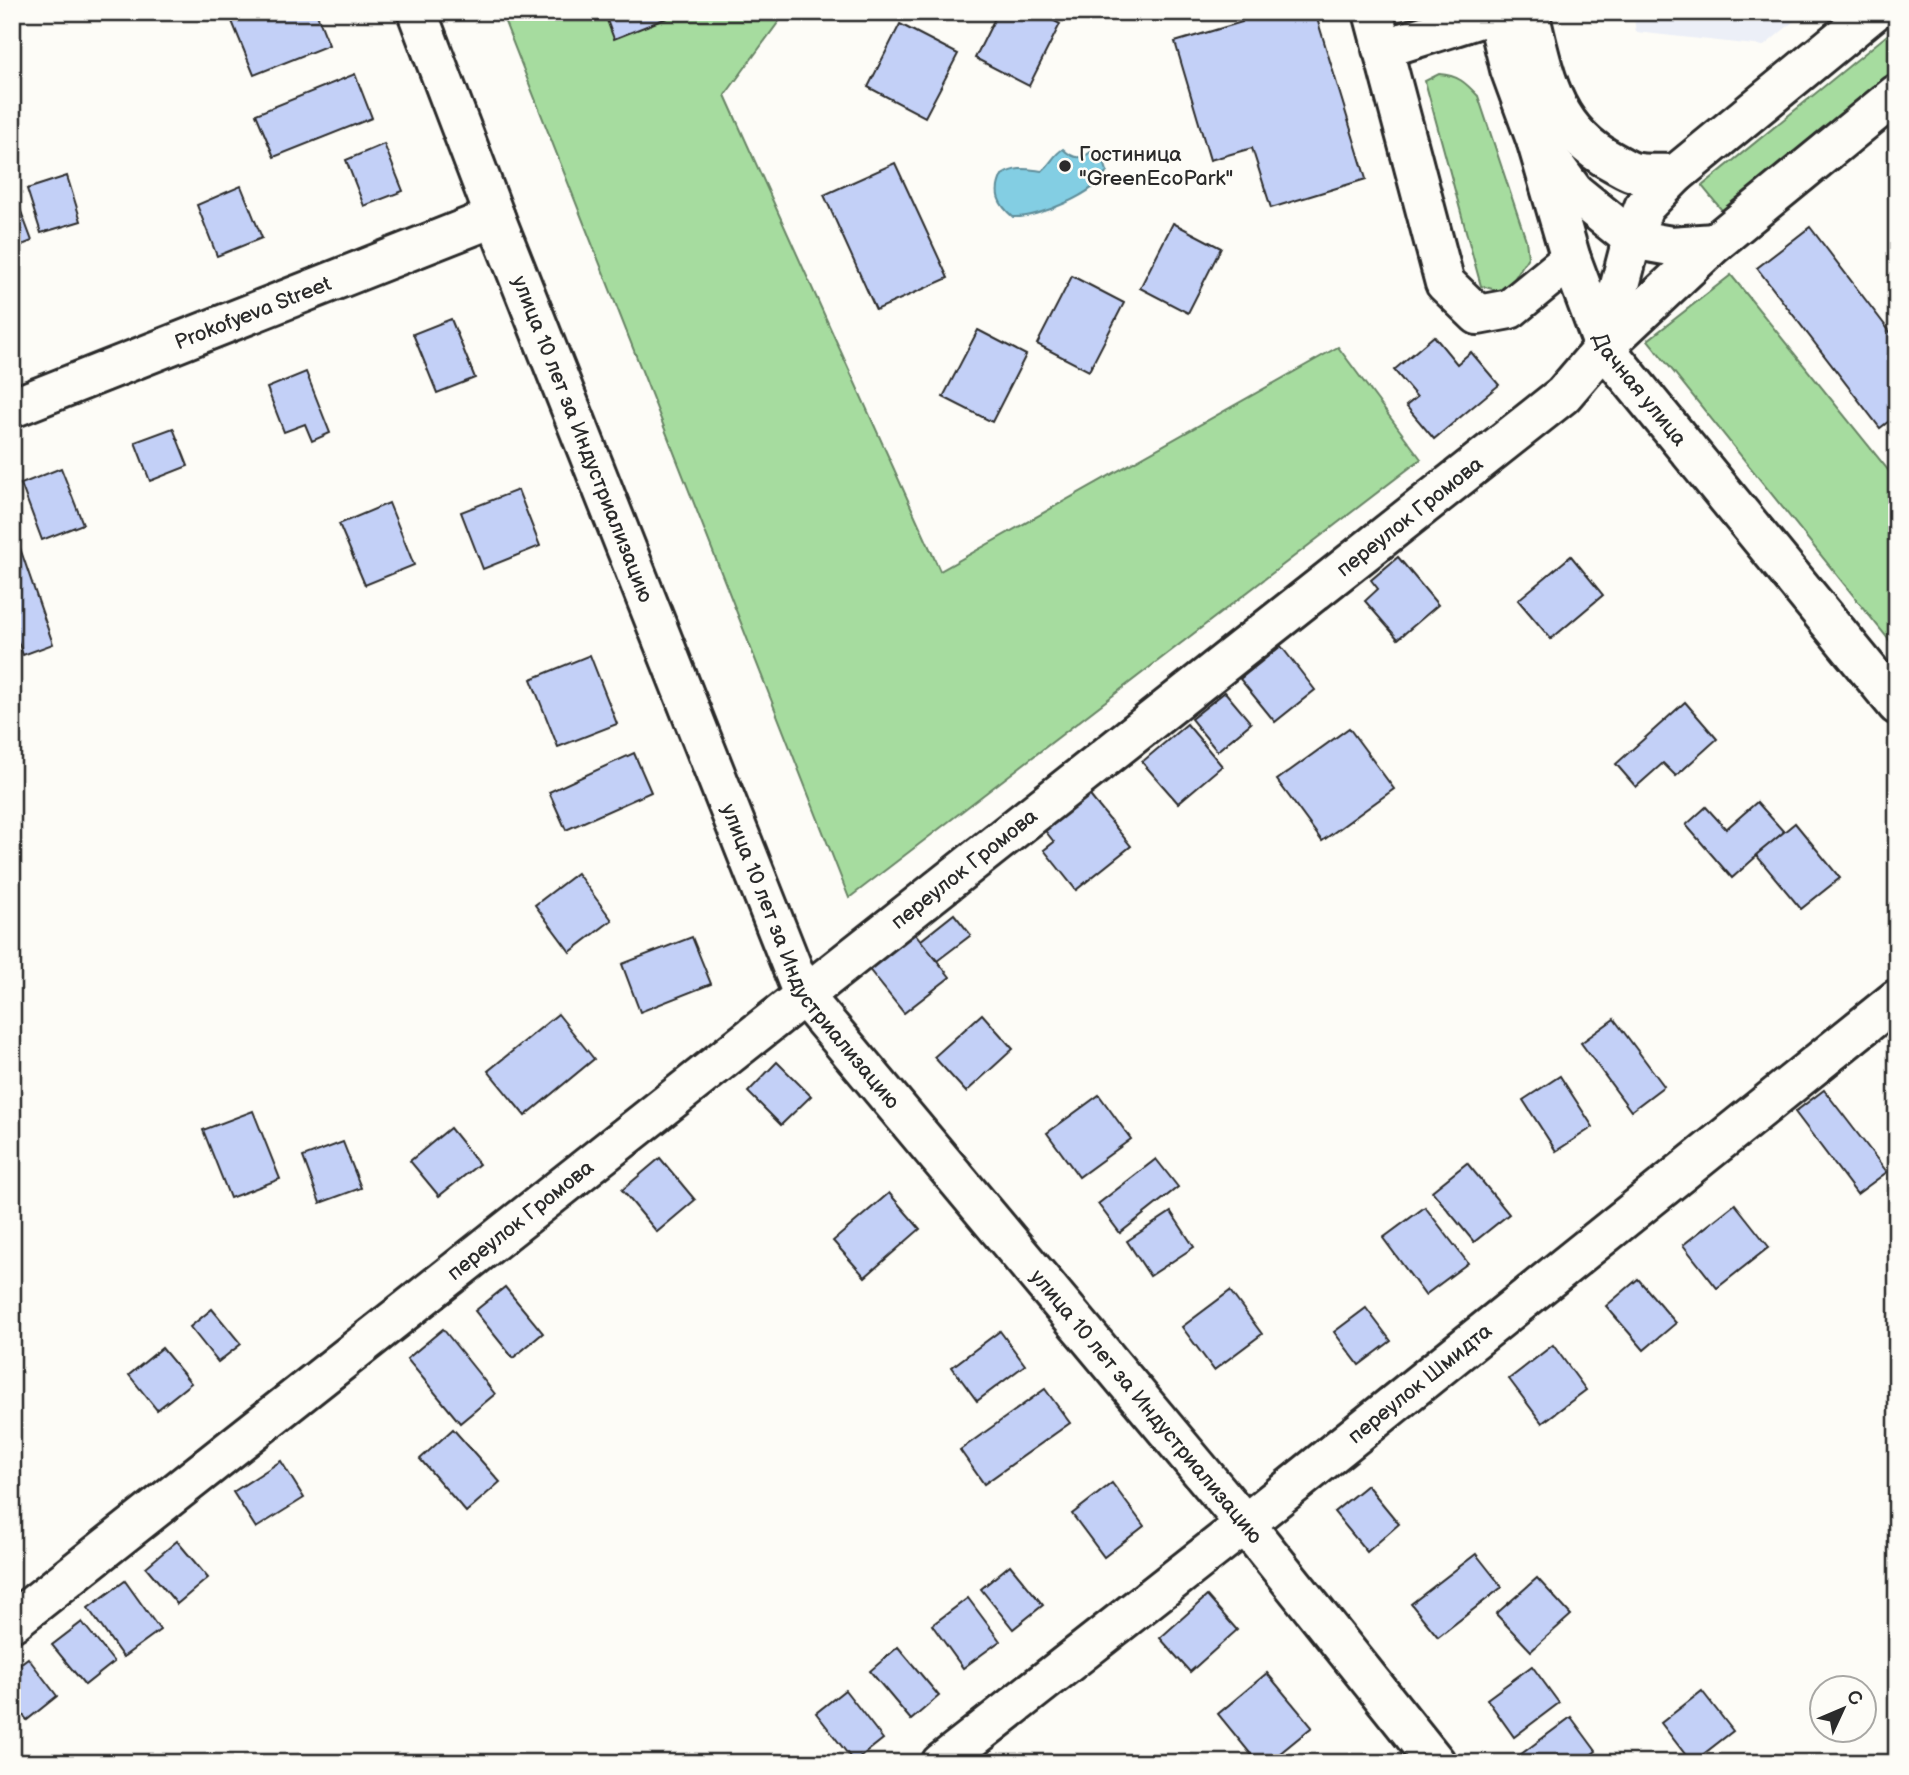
<svg xmlns="http://www.w3.org/2000/svg" width="1909" height="1775" font-family="'Balsamiq Sans',sans-serif">
  <style>
    .built { fill: #eceff7 }
    .green { fill: #a6dc9f; stroke: #688465; stroke-width: 2 }
    .water { fill: #83cee3; stroke: #608d99; stroke-width: 2 }
    .building { fill: #c3d0f7; stroke: #2b2b2b; stroke-width: 2 }
    .lines { fill: none; stroke-linecap: round; stroke-linejoin: round }
    .minor-casing { stroke: #2b2b2b; stroke-width: 44 }
    .major-casing { stroke: #2b2b2b; stroke-width: 44 }
    .minor { stroke: #fdfcf7; stroke-width: 38 }
    .major { stroke: #fdfcf7; stroke-width: 38 }
    .poi-dot { fill: #2b2b2b; stroke: #fdfcf7; stroke-width: 2.5 }
    .labels { text-anchor: middle; stroke-width: 5; stroke-linejoin: round; paint-order: stroke }
    .poi-label { font-size: 21px; fill: #2b2b2b; stroke: #fdfcf7; text-anchor: start }
    .street-label { font-size: 21px; fill: #2b2b2b; stroke: #fdfcf7 }
  </style>
  <rect width="100%" height="100%" fill="#fdfcf7"/>
  <filter id="ink" filterUnits="userSpaceOnUse"><feTurbulence type="fractalNoise" baseFrequency=".0143" numOctaves="2"/><feDisplacementMap in="SourceGraphic" scale="14" xChannelSelector="R" yChannelSelector="G"/><feConvolveMatrix kernelMatrix="1 2 1 2 8 2 1 2 1" color-interpolation-filters="sRGB"/></filter>
  <g filter="url(#ink)">
    <polygon class="built" points="1633,12 1805,12 1764,46 1636,32"/>
    <g class="green">
      <polygon points="501,12 802,12 780,20 725,95 940,571 1338,347 1421,459 849,898"/>
      <polygon points="1897,27 1897,73 1725,214 1702,186"/>
      <path d="M1439,74C1458,75 1466,83 1478,96L1526,240L1528,257L1507,290L1500,291L1481,286L1425,81Z"/>
      <polygon points="1731,275 1897,481 1897,650 1648,340"/>
    </g>
    <path class="water" d="M1063,149C1074,160 1083,160 1094,149L1100,150L1107,171C1098,193 1036,219 1013,217C998,204 993,193 1002,175C1016,166 1027,169 1042,171C1052,163 1052,156 1063,149Z"/>
    <g class="building">
      <polygon points="232,12 316,12 329,45 254,75 229,14"/>
      <polygon points="604,12 682,12 614,39"/>
      <polygon points="998,12 1038,12 1060,24 1029,86 975,58"/>
      <polygon points="1239,12 1315,12 1366,179 1271,208 1252,148 1210,160 1175,42 1242,22"/>
      <polygon points="900,24 958,54 925,117 868,87"/>
      <polygon points="355,74 372,118 274,157 256,114"/>
      <polygon points="384,144 403,191 364,206 346,160"/>
      <polygon points="895,163 948,278 876,310 824,195"/>
      <polygon points="67,176 81,221 41,233 27,189"/>
      <polygon points="241,186 262,238 217,256 197,205"/>
      <polygon points="16,198 32,241 12,249 12,199"/>
      <polygon points="1173,223 1221,248 1188,313 1140,288"/>
      <polygon points="1810,227 1897,341 1897,415 1880,428 1757,268"/>
      <polygon points="1072,276 1124,303 1089,371 1037,344"/>
      <polygon points="451,319 475,378 437,393 413,334"/>
      <polygon points="978,330 1026,355 992,422 943,397"/>
      <polygon points="1434,336 1457,364 1471,352 1499,385 1434,439 1406,406 1417,397 1394,370"/>
      <polygon points="306,372 330,433 312,441 305,424 284,432 267,388"/>
      <polygon points="173,428 188,466 150,481 135,442"/>
      <polygon points="61,468 83,524 42,540 21,484"/>
      <polygon points="518,490 540,546 483,569 461,512"/>
      <polygon points="389,503 414,565 365,585 339,524"/>
      <polygon points="20,548 53,644 23,655 12,625 12,551"/>
      <polygon points="1571,556 1603,595 1551,639 1518,600"/>
      <polygon points="1398,557 1438,605 1398,639 1365,601 1378,589 1371,580"/>
      <polygon points="1281,646 1315,690 1275,722 1240,679"/>
      <polygon points="590,655 617,724 558,747 531,679"/>
      <polygon points="1225,692 1251,723 1217,751 1191,719"/>
      <polygon points="1685,702 1717,739 1676,776 1663,763 1636,787 1616,764"/>
      <polygon points="1187,724 1222,766 1178,803 1142,762"/>
      <polygon points="1349,728 1394,789 1322,841 1277,780"/>
      <polygon points="634,753 651,792 566,830 549,792"/>
      <polygon points="1087,792 1131,846 1076,890 1044,850 1054,842 1043,828"/>
      <polygon points="1757,802 1784,832 1732,878 1686,825 1706,807 1726,829"/>
      <polygon points="1795,823 1840,878 1801,909 1756,855"/>
      <polygon points="577,873 612,920 570,952 535,905"/>
      <polygon points="954,914 971,935 937,961 920,941"/>
      <polygon points="910,927 950,977 904,1013 864,963"/>
      <polygon points="692,937 711,984 640,1012 622,964"/>
      <polygon points="558,1014 594,1059 525,1116 488,1071"/>
      <polygon points="982,1014 1013,1049 966,1092 934,1057"/>
      <polygon points="1614,1019 1664,1086 1631,1111 1581,1043"/>
      <polygon points="777,1062 811,1096 781,1125 748,1092"/>
      <polygon points="1560,1076 1593,1127 1556,1151 1523,1100"/>
      <polygon points="1824,1090 1887,1172 1857,1194 1795,1112"/>
      <polygon points="1099,1095 1131,1139 1079,1177 1047,1133"/>
      <polygon points="253,1111 280,1179 230,1198 203,1130"/>
      <polygon points="450,1128 479,1164 439,1196 410,1161"/>
      <polygon points="343,1142 361,1188 320,1203 303,1157"/>
      <polygon points="660,1158 695,1200 657,1232 622,1190"/>
      <polygon points="1156,1159 1178,1187 1120,1233 1098,1204"/>
      <polygon points="1467,1163 1509,1214 1474,1242 1432,1191"/>
      <polygon points="889,1193 920,1229 865,1277 833,1241"/>
      <polygon points="1735,1204 1769,1247 1717,1288 1683,1245"/>
      <polygon points="1425,1207 1468,1263 1425,1295 1383,1238"/>
      <polygon points="1171,1212 1194,1247 1150,1276 1127,1241"/>
      <polygon points="1638,1279 1676,1323 1644,1350 1606,1306"/>
      <polygon points="505,1287 543,1333 513,1358 475,1311"/>
      <polygon points="1230,1291 1262,1334 1214,1370 1182,1327"/>
      <polygon points="1366,1308 1391,1341 1359,1365 1334,1332"/>
      <polygon points="212,1309 241,1344 218,1362 190,1327"/>
      <polygon points="443,1329 495,1394 460,1423 407,1359"/>
      <polygon points="1000,1331 1025,1365 977,1401 952,1367"/>
      <polygon points="1553,1345 1586,1390 1542,1423 1509,1379"/>
      <polygon points="162,1348 191,1383 157,1410 129,1375"/>
      <polygon points="1045,1389 1070,1423 984,1484 960,1450"/>
      <polygon points="453,1429 500,1482 466,1512 420,1459"/>
      <polygon points="281,1461 304,1498 256,1528 233,1492"/>
      <polygon points="1112,1483 1144,1526 1104,1557 1072,1514"/>
      <polygon points="1367,1485 1399,1524 1367,1552 1334,1512"/>
      <polygon points="177,1541 208,1578 177,1604 146,1567"/>
      <polygon points="1476,1554 1502,1587 1438,1637 1411,1604"/>
      <polygon points="1010,1565 1043,1605 1013,1629 981,1589"/>
      <polygon points="1537,1578 1571,1615 1531,1651 1496,1614"/>
      <polygon points="125,1581 160,1630 123,1657 88,1608"/>
      <polygon points="1207,1596 1237,1630 1190,1672 1160,1638"/>
      <polygon points="968,1598 1000,1641 963,1668 932,1625"/>
      <polygon points="82,1622 114,1662 85,1685 52,1645"/>
      <polygon points="898,1647 939,1696 911,1720 870,1671"/>
      <polygon points="28,1658 57,1696 27,1720 12,1702 12,1670"/>
      <polygon points="1532,1666 1559,1703 1514,1737 1487,1699"/>
      <polygon points="1267,1673 1312,1727 1268,1763 1258,1763 1218,1714"/>
      <polygon points="845,1690 883,1739 854,1762 816,1713"/>
      <polygon points="1702,1691 1733,1731 1692,1763 1661,1723"/>
      <polygon points="1571,1717 1596,1751 1580,1763 1526,1763 1520,1755"/>
    </g>
    <g class="lines">
      <g class="minor-casing">
        <g id="minor">
          <path id="s1" d="M417,12L495,217L803,995L1245,1524L1436,1763"/>
          <polyline points="1373,12 1445,283 1478,315 1510,309 1571,259"/>
          <polyline points="1382,49 1496,13"/>
          <path id="s2" d="M1537,143L1571,259L1604,347L1897,705"/>
          <polyline points="1604,347 1632,239"/>
          <path id="s3" d="M12,408L495,217"/>
          <path id="s4" d="M12,1622L1563,395L1604,347L1715,243"/>
          <path id="s5" d="M941,1763L1245,1524L1897,999"/>
        </g>
      </g>
      <g class="major-casing">
        <g id="major">
          <polyline points="1496,12 1510,69 1536,140 1574,192 1632,239 1671,246 1715,243 1897,94"/>
          <path d="M1529,12C1544,74 1552,130 1613,162C1619,165 1626,170 1633,172C1646,175 1662,173 1676,174"/>
          <polyline points="1632,239 1644,207 1676,174 1873,12"/>
        </g>
      </g>
      <use href="#minor" class="minor"/>
      <use href="#major" class="major"/>
    </g>
  </g>
  <circle class="poi-dot" cx="1065" cy="166" r="7"/>
  <g class="labels">
    <g class="poi-label">
      <text x="1079" y="161">Гостиница<tspan x="1079" dy="24">"GreenEcoPark"</tspan></text>
    </g>
    <g class="street-label">
      <text dy="7" stroke="none"><textPath href="#s3" startOffset="259">Prokofyeva Street</textPath></text>
      <text dy="7" stroke="none"><textPath href="#s2" startOffset="270">Дачная улица</textPath></text>
      <text dy="7" stroke="none"><textPath href="#s1" startOffset="458">улица 10 лет за Индустриализацию</textPath></text>
      <text dy="7" stroke="none"><textPath href="#s4" startOffset="1782">переулок Громова</textPath></text>
      <text dy="7" stroke="none"><textPath href="#s4" startOffset="1214">переулок Громова</textPath></text>
      <text dy="7" stroke="none"><textPath href="#s1" startOffset="1026">улица 10 лет за Индустриализацию</textPath></text>
      <text dy="7" stroke="none"><textPath href="#s4" startOffset="648">переулок Громова</textPath></text>
      <text dy="7" stroke="none"><textPath href="#s5" startOffset="611">переулок Шмидта</textPath></text>
      <text dy="7" stroke="none"><textPath href="#s1" startOffset="1592">улица 10 лет за Индустриализацию</textPath></text>
    </g>
  </g>
  <rect width="1909" height="1775" fill="none" stroke="#fdfcf7" stroke-width="42"/>
  <rect x="21" y="21" width="1867" height="1733" fill="none" stroke="#2b2b2b" stroke-width="2.5" filter="url(#ink)"/>
  <g transform="translate(1843 1709) rotate(46)"><circle r="33" fill="#fdfcf7" stroke="#a9a8a5" stroke-width="2"/>
  <path d="M0-5L12 26L0 18L-12 26Z" fill="#2b2b2b"/>
  <text y="-10" font-size="19" font-weight="bold" text-anchor="middle" fill="#2b2b2b">С</text>
  </g>
</svg>
